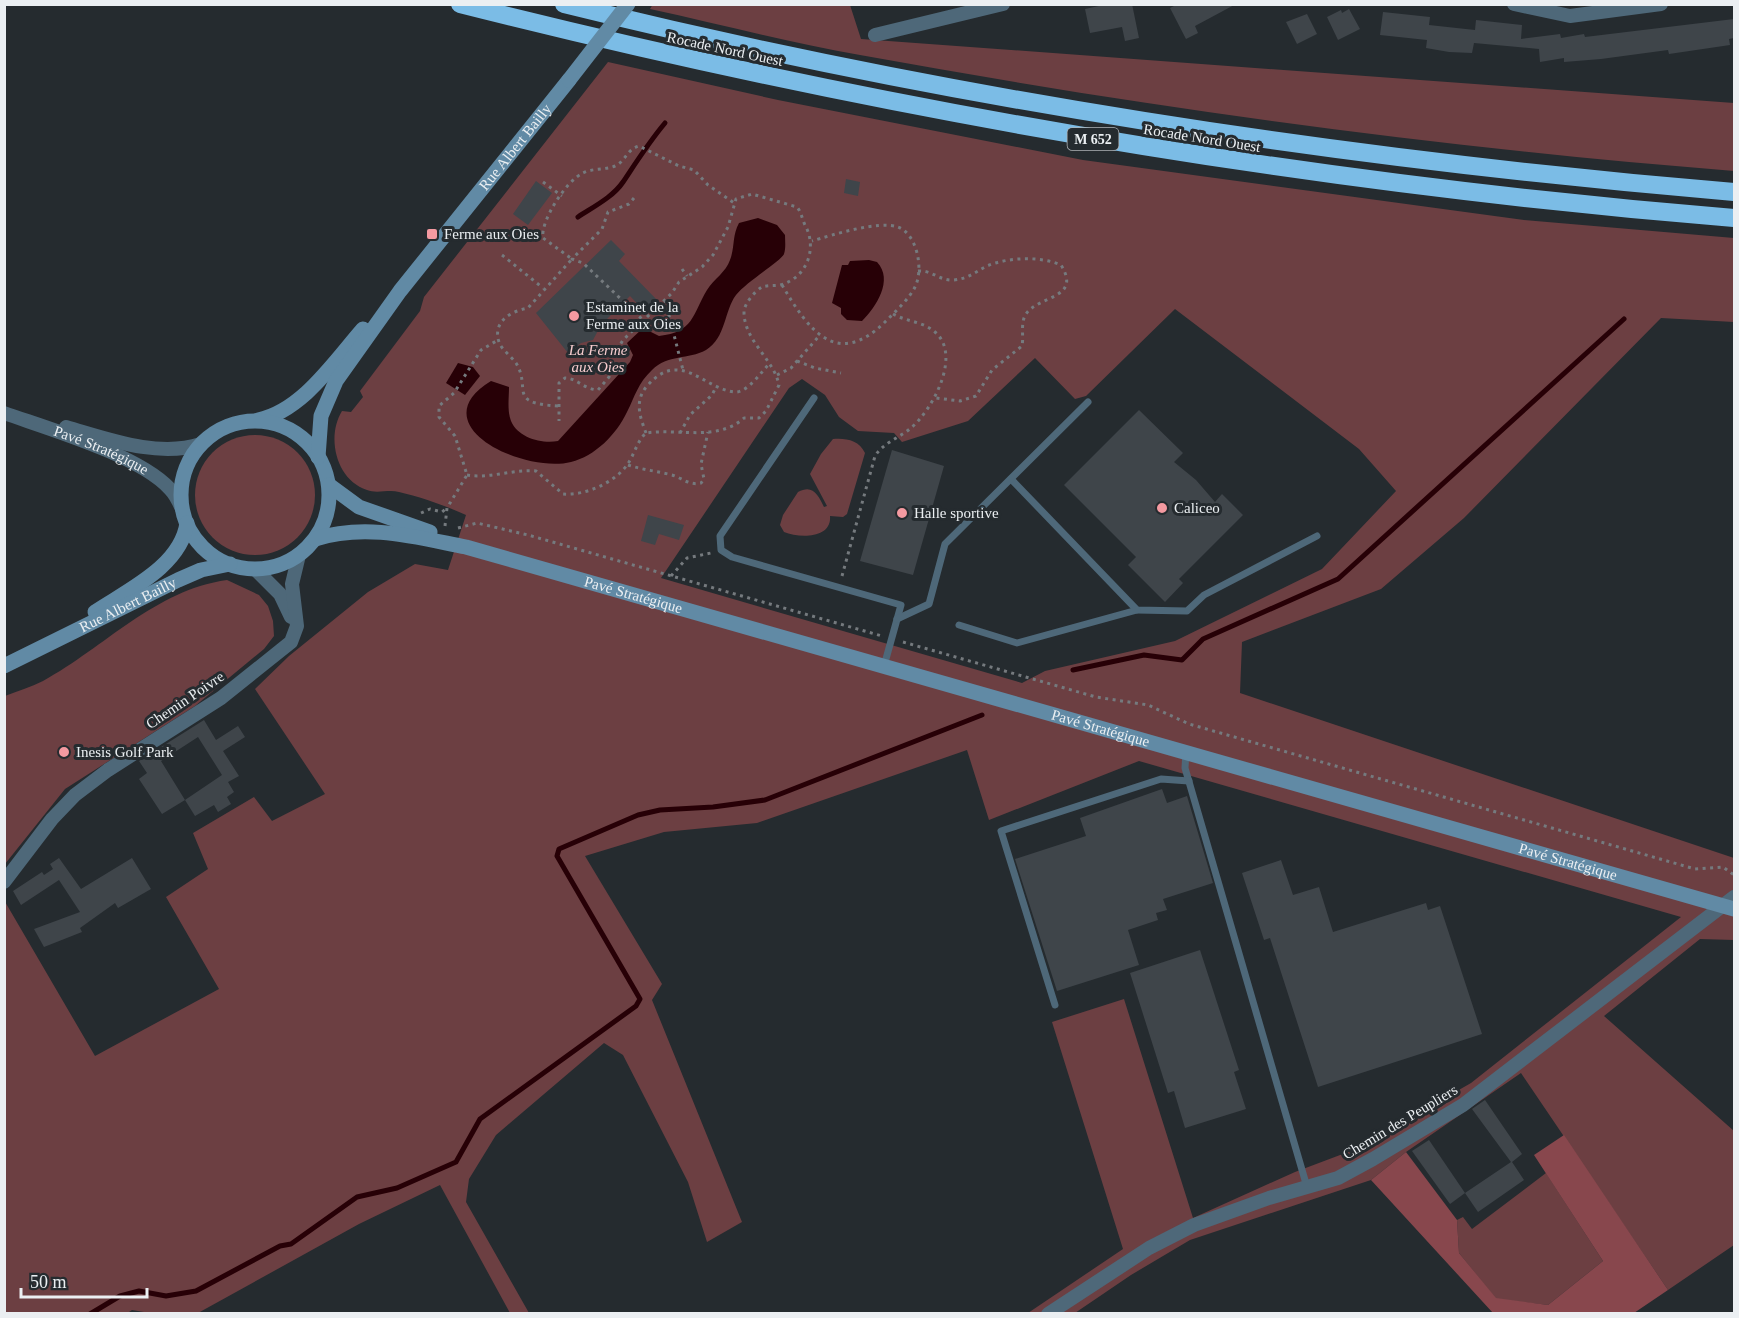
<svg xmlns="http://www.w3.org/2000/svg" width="1739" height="1318" font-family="Georgia,serif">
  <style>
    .green { fill: #6c3f42; fill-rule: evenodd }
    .forest { fill: #88474d }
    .water { fill: #270006 }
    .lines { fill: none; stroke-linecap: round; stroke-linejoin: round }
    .stream { stroke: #270006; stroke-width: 5 }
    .building { fill: #3f454a; fill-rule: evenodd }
    .path { stroke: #757a7e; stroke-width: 3; stroke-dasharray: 3 4.5; stroke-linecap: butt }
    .lane { stroke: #4e6879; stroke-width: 7 }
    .street { stroke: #4e6879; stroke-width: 14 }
    .secondary { stroke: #618aa5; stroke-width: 15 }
    .highway { stroke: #7bbce6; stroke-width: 18 }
    .secondary-bridge { stroke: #618aa5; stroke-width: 15 }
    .poi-dot { fill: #f49aa1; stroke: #252b2f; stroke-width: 2 }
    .labels { text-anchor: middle; stroke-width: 6; stroke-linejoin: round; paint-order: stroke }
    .shield { fill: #252b2f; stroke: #b0b4b8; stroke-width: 1.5 }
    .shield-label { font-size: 14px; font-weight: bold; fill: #ebeff2 }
    .street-label { font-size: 15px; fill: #ebeff2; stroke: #252b2f }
    .poi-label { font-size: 15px; fill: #ebeff2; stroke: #252b2f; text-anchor: start }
    .park-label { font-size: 15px; font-style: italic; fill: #f6ccce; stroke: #252b2f }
  </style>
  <rect width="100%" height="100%" fill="#252b2f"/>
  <g class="green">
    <path d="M653,4L850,5L861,39L1734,103V171C1441,148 1150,108 860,55C790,43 720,24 650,9Z"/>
    <path d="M608,62L778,100L1083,160L1524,220L1734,238V322L1661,318L1464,518L1381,589L1242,642L1240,693L1734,858V940L1700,939L1604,1016L1734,1131V1245L1668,1290L1521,1073L1406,1152L1371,1180L1190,1240L1131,1275L1075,1313H1028L1123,1249L1052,1022L1124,999L1193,1218L1295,1172L1356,1149L1471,1083L1681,917L1139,761L989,820L967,750L757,823L664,832L585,856L662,984L652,1000L742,1222L707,1242L688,1182L623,1055L604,1043L496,1135L469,1179L466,1202L529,1313H510L440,1185L359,1224L198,1313H150L132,1310L126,1314L5,1313L4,900L95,1056L219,989L166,897L208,869L193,833L254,797L272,821L325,794L255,689L289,656L368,592L415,564L448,570L466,515C446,506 421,497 399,492C389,489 377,494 367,490C336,480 326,437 342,411L351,412L363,397L360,391L420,311L424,297ZM1175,309L1359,449L1396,491L1322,569L1175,641L1045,671L1022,683L661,578L789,388L802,379L825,395L839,417L858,431L894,433L902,442L968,421L1035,358L1075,399L1086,396Z"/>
    <circle cx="255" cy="495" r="60"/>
    <path d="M833,439C846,438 859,440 865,453L847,514L843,517L830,516C832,539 799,538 784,532L780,525L783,515L798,492C813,484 818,495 824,507L827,506L810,474L821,454Z"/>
    <path d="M227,580L259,595L268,606L273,621L274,636L264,649L195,706L65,789L5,864V696C17,691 31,687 43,681C105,647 155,590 227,580Z"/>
    <polygon points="1546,1173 1603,1261 1548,1305 1496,1299 1459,1253 1457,1220 1463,1217 1472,1229"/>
  </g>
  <polygon class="forest" points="1564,1135 1668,1290 1634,1313 1493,1313 1371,1180 1406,1152 1457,1220 1459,1253 1496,1298 1548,1305 1603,1261 1534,1155"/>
  <g class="water">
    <path d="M758,218L777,225L785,235C785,241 786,248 784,254C781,261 746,282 736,295C724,311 726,338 706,350C688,360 668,354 652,370C638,383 635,396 627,412C616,435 595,456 571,462C524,474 419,425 491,381L509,387C509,397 507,411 511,421C518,438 542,444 558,441L630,362L633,355L627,343L643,328L659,336C694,332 692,315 707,290C714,279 726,272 730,260C735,247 732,236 739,223Z"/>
    <path d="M869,260L877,262C894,280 876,307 862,321L847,320L841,314V308L832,303L842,265H848L850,261Z"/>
    <polygon points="458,363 473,367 480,376 465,395 446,383"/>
  </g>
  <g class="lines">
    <g class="stream">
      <path d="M578,217C593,207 613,197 623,182C637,161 649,142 665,123"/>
      <polyline points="1073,670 1144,655 1182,660 1203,639 1338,579 1624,319"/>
      <polyline points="90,1314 120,1296 139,1291 166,1296 196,1291 280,1246 291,1244 357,1197 397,1188 456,1162 480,1119 636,1006 640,999 557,856 559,849 638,815 660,810 713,807 765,800 982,715"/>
    </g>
  </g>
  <g class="building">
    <polygon points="1108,4 1132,4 1139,38 1125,41 1122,27 1090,33 1085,9"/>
    <polygon points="1178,4 1236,4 1195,26 1198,33 1186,39 1170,8"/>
    <polygon points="1349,9 1360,29 1338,40 1327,17 1341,10 1342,13"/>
    <polygon points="1383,12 1430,17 1429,25 1475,30 1476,20 1522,25 1521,39 1560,34 1561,38 1584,34 1585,37 1734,19 1734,38 1729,39 1730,45 1669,54 1668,50 1601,59 1564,62 1564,58 1540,62 1539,49 1474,43 1472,53 1449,52 1426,48 1427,40 1380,35"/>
    <polygon points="1307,14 1317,34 1297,44 1286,22"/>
    <polygon points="846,179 860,182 858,196 844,193"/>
    <polygon points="536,181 552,193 528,225 513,214"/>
    <polygon points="611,240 625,254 619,261 657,300 645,312 630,296 601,325 593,340 581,343 568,353 536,313"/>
    <polygon points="1139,410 1183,453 1174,462 1196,480 1215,502 1222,494 1243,515 1179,579 1183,583 1165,602 1128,565 1136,557 1064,485"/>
    <polygon points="892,450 944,466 913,575 860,561"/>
    <polygon points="648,515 684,525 679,540 659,534 655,545 641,541"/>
    <path d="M204,720L216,740L238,726L245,737L223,751L239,776L228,782L234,792L227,797L231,804L218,812L214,805L195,816L185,800L162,814L139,779L147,773L139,761ZM198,737L222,775L185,800L161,761Z"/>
    <polygon points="1162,789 1167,803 1187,796 1213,883 1163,899 1167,910 1156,913 1158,920 1128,930 1139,965 1057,991 1015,859 1086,836 1080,818"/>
    <polygon points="59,858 81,889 132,858 151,889 118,908 115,903 80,928 82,932 44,947 34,929 80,912 59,880 21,905 13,891 42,872 44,875 53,869 50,864"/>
    <polygon points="1281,860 1293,895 1319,887 1333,932 1426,903 1428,910 1440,906 1482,1034 1318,1087 1270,938 1264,940 1242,873"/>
    <polygon points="1200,950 1239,1070 1234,1072 1246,1109 1185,1128 1174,1091 1168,1093 1130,973"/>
    <polygon points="1485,1100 1522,1154 1512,1162 1524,1180 1478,1212 1465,1193 1511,1162 1472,1109"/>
    <polygon points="1429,1140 1465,1193 1450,1204 1412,1151"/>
  </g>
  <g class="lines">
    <g class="path">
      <polyline points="543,182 562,196"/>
      <polyline points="634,198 629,204 608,212 602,229 572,259 583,263 643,320"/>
      <polyline points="502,255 543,288"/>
      <polyline points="682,269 687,276"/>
      <path d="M918,271C932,270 940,281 953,280C968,279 975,272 987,266C1008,257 1041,256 1061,265C1082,299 1039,295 1026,314C1020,323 1024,336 1022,346L992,370L976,396L960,401L936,398"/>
      <path d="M782,285C808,329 836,370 885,322C895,312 909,299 915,287C924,269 917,234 898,227C879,220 832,235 812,241"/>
      <polyline points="665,300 683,370"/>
      <polyline points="797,361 815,368 841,373"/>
      <polyline points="777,375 791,368 820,335"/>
      <path d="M558,406C506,403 532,389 516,363C511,356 501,349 499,342C492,321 512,311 528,308L572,259L543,238C540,221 567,180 583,173C593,168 605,170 615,166C626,161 626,150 639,146L679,166L694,170L708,185L734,203"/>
      <path d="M646,433C640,417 634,401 647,386C681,347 705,391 736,392C748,392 762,371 770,363"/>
      <polyline points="680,433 690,415 712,395 716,387"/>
      <path d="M628,465C643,470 657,471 672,475C682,478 690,486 701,483L704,479L701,464L708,432"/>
      <path d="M467,475C490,479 512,469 536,471L563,494C585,496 617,482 629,462C635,452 638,440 646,433C679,428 717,442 744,418H759L766,411L779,385C774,359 744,341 744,312C744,304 755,291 762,287C768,285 774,286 780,285C807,278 817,249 806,227C802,220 802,213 797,207L752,194L736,199L728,227L713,255L702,267L679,282L672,293L623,340L617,350L609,377L598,390C583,389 577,378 565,378L559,383V421"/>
      <polyline points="421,513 430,509 442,512 447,508"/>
      <polyline points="445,526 447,508 467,475 455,436 439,417 439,406 454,393 481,350 498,340"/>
      <polyline points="458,528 477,523 528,535 882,636"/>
      <polyline points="671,576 687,558 711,553"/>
      <path d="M842,576L875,456C883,443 899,438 911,428C933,409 962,355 935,332C922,321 907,322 893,314"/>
      <polyline points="903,642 1096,697 1148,705 1189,724 1695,869 1723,867 1734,875"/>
    </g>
    <g class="lane">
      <polyline points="814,398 720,536 721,550 732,557 901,605 884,666"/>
      <polyline points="1011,479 1137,610 1187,611 1204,595 1317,536"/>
      <polyline points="897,619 929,604 945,544 1088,402"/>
      <polyline points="959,625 1017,643 1137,610"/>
      <polyline points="1186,752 1185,768 1307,1187"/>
      <polyline points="1055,1005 1001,831 1161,779 1189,781"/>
    </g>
    <g class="street">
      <polyline points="1514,4 1570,16 1661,4"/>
      <polyline points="875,35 1003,4"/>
      <path id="s1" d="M4,413C49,429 139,455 170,489C176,495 179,502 182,509"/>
      <path d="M66,427C108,439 158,458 201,444"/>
      <polyline points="255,569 280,594 291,617"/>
      <polyline points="4,882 52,819 75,795 108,770 221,698 291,642 297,626 292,584 299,555"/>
      <polyline points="1048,1314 1149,1248 1194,1225 1269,1198 1338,1178 1373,1159 1463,1105 1734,897"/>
    </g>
    <g class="secondary">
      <path d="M258,420C302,411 334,362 363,329"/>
      <circle cx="255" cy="495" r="74"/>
      <path id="s2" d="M318,457L321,416L336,381L400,291L569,80"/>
      <polyline points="329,485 359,507 430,532"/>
      <path id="s3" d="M315,539C366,523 415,537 466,547L1734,909"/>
      <path d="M95,612C128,590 181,566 187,523"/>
      <path id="s4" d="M4,666L178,580L201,570L230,564"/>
    </g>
    <g class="highway">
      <path d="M460,4C879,110 1304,183 1734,218"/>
      <path d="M564,4C949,99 1340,159 1734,192"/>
    </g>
    <polyline class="secondary-bridge" points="569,80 628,4"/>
  </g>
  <g class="poi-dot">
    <rect x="426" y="228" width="12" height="12" rx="3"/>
    <circle cx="574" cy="316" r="6"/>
    <circle cx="1162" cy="508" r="6"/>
    <circle cx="902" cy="513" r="6"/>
    <circle cx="64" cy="752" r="6"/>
  </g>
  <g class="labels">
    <rect class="shield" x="1067.5" y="128" width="51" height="22" rx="4.5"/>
    <g class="shield-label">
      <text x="1093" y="144">M 652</text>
    </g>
    <g class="street-label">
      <text transform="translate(725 49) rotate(12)" y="5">Rocade Nord Ouest</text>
      <text transform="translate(1202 138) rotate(9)" y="5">Rocade Nord Ouest</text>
      <text dy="5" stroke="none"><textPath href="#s2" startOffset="374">Rue Albert Bailly</textPath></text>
      <text dy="5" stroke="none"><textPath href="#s1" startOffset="104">Pavé Stratégique</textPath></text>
      <text dy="5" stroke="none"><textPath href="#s3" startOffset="327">Pavé Stratégique</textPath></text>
      <text dy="5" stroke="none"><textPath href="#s4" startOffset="138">Rue Albert Bailly</textPath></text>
      <text transform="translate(185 700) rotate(-34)" y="5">Chemin Poivre</text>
      <text dy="5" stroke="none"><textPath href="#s3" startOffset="813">Pavé Stratégique</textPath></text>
      <text dy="5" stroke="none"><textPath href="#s3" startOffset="1299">Pavé Stratégique</textPath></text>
      <text transform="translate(1400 1122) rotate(-31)" y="5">Chemin des Peupliers</text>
    </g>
    <g class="poi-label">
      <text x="444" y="239">Ferme aux Oies</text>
      <text x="586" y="312">Estaminet de la<tspan x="586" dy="17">Ferme aux Oies</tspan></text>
      <text x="1174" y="513">Caliceo</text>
      <text x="914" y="518">Halle sportive</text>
      <text x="76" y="757">Inesis Golf Park</text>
    </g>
    <g class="park-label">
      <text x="598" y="355">La Ferme<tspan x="598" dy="17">aux Oies</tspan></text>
    </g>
  </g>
  <rect width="1739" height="1318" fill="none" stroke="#ebeff2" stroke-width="12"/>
  <path d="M21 1288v9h126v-9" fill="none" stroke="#ebeff2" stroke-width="3"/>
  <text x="30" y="1288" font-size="18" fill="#ebeff2" stroke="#252b2f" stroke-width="4.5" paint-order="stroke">50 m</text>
</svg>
